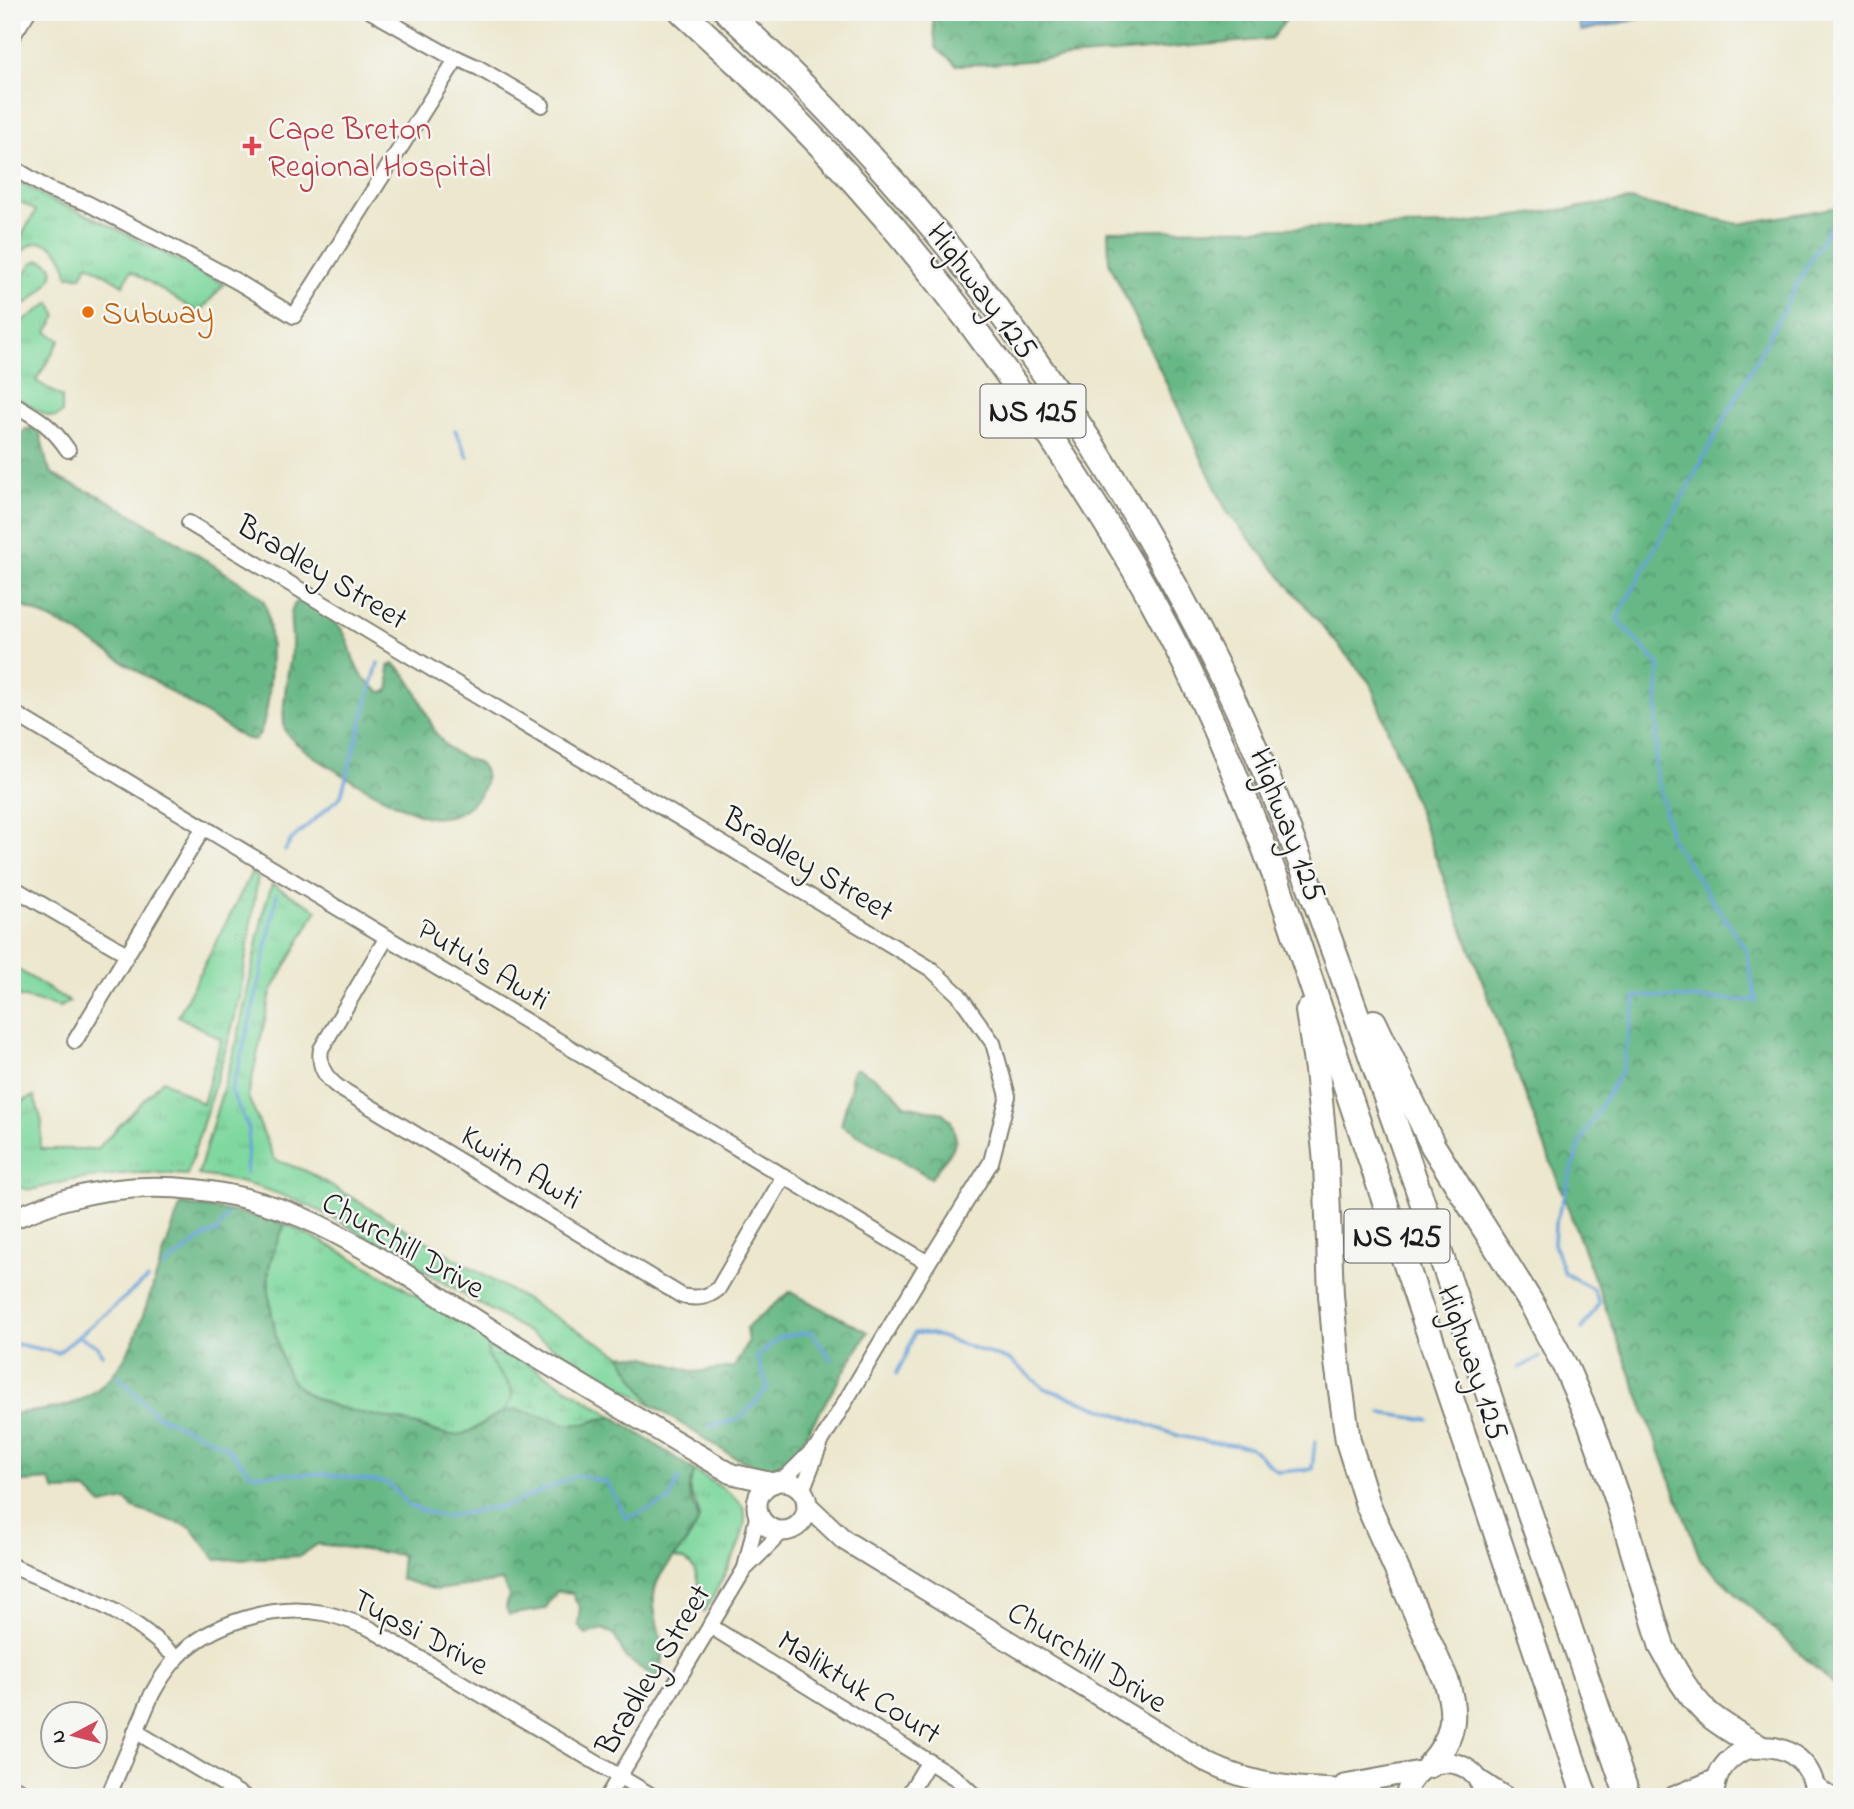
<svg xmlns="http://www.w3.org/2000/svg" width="1854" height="1809" font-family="'Indie Flower',sans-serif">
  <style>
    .grass { fill: url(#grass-tufts); stroke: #4e7a5d; stroke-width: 2 }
    .forest { fill: url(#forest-crowns); stroke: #426a50; stroke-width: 2 }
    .wetland { fill: url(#wetland-marsh); stroke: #4e7a5d; stroke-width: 2 }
    .water { fill: #69a3d9; stroke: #42607a; stroke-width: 2 }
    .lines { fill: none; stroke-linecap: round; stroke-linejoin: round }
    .stream { stroke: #69a3d9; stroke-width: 3.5 }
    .minor-casing { stroke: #848274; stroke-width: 18 }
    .tertiary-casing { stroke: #848274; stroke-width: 21 }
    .secondary-casing { stroke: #848274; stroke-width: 23 }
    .motorway-casing { stroke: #848274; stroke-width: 28 }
    .minor { stroke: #fff; stroke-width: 14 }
    .tertiary { stroke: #fff; stroke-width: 18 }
    .secondary { stroke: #fff; stroke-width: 19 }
    .motorway { stroke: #fff; stroke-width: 24 }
    .health-dot { fill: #e0444e; stroke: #f6f6f2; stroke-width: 2.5 }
    .food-dot { fill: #e8710a; stroke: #f6f6f2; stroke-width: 2.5 }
    .labels { text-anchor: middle; stroke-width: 5; stroke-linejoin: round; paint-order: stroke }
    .shield { fill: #f6f6f2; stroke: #5d5d5c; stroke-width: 2 }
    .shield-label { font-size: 30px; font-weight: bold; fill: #1c1c1c }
    .health-label { font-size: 32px; fill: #be3a42; stroke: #f6f6f2; text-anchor: start }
    .street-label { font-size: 32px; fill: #1c1c1c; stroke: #f6f6f2 }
    .food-label { font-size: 32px; fill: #c56008; stroke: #f6f6f2; text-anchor: start }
  </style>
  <defs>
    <pattern id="grass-tufts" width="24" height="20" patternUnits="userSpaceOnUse" patternTransform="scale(1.75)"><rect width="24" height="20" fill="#7fd89e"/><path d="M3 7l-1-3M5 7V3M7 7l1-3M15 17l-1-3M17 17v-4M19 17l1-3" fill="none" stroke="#6db988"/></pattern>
    <pattern id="forest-crowns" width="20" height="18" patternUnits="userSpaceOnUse" patternTransform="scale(1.75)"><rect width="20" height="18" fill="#67b885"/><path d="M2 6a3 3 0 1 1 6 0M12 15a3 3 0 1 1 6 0" fill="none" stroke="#54956c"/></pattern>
    <pattern id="wetland-marsh" width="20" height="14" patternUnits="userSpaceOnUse" patternTransform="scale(1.75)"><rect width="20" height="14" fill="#7fd89e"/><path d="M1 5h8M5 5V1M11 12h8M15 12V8" fill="none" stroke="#6db988"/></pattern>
  </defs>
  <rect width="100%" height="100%" fill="#f6f6f2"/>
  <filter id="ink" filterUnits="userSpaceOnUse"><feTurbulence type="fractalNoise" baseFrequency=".0143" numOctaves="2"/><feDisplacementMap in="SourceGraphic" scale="14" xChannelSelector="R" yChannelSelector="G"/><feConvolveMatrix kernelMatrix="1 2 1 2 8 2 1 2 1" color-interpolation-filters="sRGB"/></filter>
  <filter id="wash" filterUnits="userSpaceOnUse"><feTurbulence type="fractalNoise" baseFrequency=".00686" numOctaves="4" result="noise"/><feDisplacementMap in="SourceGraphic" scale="28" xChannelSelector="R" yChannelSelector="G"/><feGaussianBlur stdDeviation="1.57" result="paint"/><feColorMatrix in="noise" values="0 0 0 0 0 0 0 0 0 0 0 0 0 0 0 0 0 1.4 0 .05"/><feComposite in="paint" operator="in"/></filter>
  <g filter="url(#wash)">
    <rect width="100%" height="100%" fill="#ece7cd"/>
    <g class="grass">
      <path d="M12,177L52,201L91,216L224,284L199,313L131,271L123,285L88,264L81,276H68C67,256 47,232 26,248C19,254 16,264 12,273V252L36,211L12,197Z"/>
      <path d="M40,260C73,268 32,302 18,308C15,299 25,267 34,262C36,261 38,261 40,260Z"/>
      <polygon points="50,303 57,316 47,332 60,340 36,381 62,397 62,413 56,417 48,416 12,395 12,332 23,321"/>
      <polygon points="252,872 258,876 240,997 230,1035 187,1175 160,1173 131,1173 72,1180 31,1190 12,1186 12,1106 34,1096 42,1122 40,1149 97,1149 163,1080 203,1104 221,1039 178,1016"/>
      <path d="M272,884L317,910L271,992L248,1097L275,1160L306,1171L620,1355L652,1405L336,1219C290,1196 250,1181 198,1175L238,1037L264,909Z"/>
      <polygon points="12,966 70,1002 60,1007 12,995"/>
      <path d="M285,1224C357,1256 422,1300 489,1340C487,1350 491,1363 497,1370C505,1381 519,1391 508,1407C503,1414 466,1435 458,1435C443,1437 431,1428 417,1425C380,1416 320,1411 293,1382C278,1365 266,1291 269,1269C271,1253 279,1238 285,1224Z"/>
      <path d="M695,1471C710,1481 733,1492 743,1507C755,1528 715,1592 704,1612C694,1590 705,1560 674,1558C681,1548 701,1527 699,1514C696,1491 682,1500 695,1471Z"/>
    </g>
    <g class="forest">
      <polygon points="932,12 1292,12 1271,39 991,64 956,65 936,48"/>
      <polygon points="1840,12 1842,12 1842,1693 1701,1561 1370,683 1227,512 1109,262 1108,231 1452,225 1630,200 1739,224 1839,207"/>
      <path d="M33,428L40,433L47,464L52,473L64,481L102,497L167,535L252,590C257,594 261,597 264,602C275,623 273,725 255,740L244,738L71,629L12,601V443L26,429Z"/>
      <path d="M299,600C318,606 342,622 348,642C352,652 353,663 360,673C365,681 373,686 380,692L388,691L390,687L388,666L394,664C417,680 423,713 438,736C443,743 450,750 457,754C466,760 480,760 484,770C488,781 483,790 476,799C465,813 447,819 429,817C407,814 290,749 285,730C281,714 286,687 288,671C290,661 293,650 292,640C292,626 286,609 299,600Z"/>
      <polygon points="854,1069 859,1069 875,1078 892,1090 905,1105 943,1113 951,1121 956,1138 953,1148 931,1178 841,1125 851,1086 851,1075"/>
      <path d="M181,1204L242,1213L285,1224C279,1238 271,1253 269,1269C266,1291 278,1365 293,1382C319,1410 367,1413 402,1421C419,1425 442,1437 458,1435C476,1433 495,1410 516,1409C529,1409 552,1422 567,1424C583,1426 598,1419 614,1417L695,1471C693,1477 689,1483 689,1489C689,1504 701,1508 697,1525C690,1536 683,1547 675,1556C667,1567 658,1575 655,1589C648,1621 674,1646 657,1679L626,1658L614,1634L602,1629L586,1635L578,1625L580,1608L572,1593L557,1591L545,1609L509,1615L506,1607L509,1595L502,1581L436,1590L400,1579L402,1555L318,1544L300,1556L216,1560L191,1527L133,1508L126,1500L102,1505L87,1490L55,1491L49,1480L12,1483V1414C31,1411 52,1411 71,1404C124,1384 137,1334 153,1286C162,1258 171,1231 181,1204Z"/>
      <polygon points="790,1292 868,1332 798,1448 784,1464 772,1468 761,1468 732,1456 652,1405 620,1355 646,1357 695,1372 734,1367 748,1342 746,1328"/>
    </g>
    <path class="wetland" d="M489,1340L614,1417L599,1419L584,1424H566L517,1409L501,1413C530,1387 495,1378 489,1357C487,1352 488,1346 489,1340Z"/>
    <polygon class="water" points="1575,12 1647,12 1648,17 1581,31"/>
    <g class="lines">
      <g class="stream">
        <polyline points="1835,12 1842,16"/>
        <polyline points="455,430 468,457"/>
        <polyline points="285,851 291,840 341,796 378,663"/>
        <path d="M246,1173L249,1129L231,1091C251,1026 264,960 277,894"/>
        <polyline points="163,1267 205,1236 216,1232 227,1215"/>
        <polyline points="1582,1329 1599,1303 1592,1288 1564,1273 1554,1244 1555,1224 1582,1138 1622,1070 1636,996 1756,1001 1746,950 1671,839 1655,767 1659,665 1617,619 1808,264 1842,207"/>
        <polyline points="79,1336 97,1346 102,1354"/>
        <polyline points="12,1343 58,1353 147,1279"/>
        <polyline points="1519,1368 1540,1357"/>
        <polyline points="896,1374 906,1356 914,1333 932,1334 1011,1361 1044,1388 1179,1436 1209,1442 1250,1447 1278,1472 1312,1469 1315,1441"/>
        <polyline points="118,1375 124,1383 156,1415 224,1445 252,1474 324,1474 388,1483 409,1506 444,1517 510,1505 578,1475 606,1482 627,1518 669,1501 679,1478"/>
        <polyline points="1381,1413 1428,1420"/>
        <polyline points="710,1426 740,1419 768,1388 757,1357 780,1337 811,1332 832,1360"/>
      </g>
    </g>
  </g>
  <g filter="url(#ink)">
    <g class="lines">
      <g class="minor-casing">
        <g id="minor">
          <polyline points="12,37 28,12"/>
          <polyline points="457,58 479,68 542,105"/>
          <polyline points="12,167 50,190 87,203 203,263 238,282 294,316 457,58 446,54 372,12"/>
          <path d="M12,403C38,418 51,425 68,450"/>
          <polyline points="189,523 931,969 959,995 993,1043 1008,1096 991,1162 928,1263 821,1442 802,1491"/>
          <polyline points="12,712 928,1263"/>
          <polyline points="12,887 127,954"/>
          <path d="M387,937L321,1049C318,1066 325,1077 338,1087L682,1296C696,1299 707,1298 718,1289L784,1176"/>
          <polyline points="75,1041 204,827"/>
          <polyline points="781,1482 815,1448"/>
          <path d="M12,1566C53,1584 98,1599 135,1624C150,1634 163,1646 177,1658"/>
          <polyline points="745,1568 758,1513"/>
          <polyline points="710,1626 957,1779 976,1797"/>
          <polyline points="135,1731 245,1797"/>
          <polyline points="12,1787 35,1797"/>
          <path d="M108,1797L152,1694C159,1681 167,1669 177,1658C211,1622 275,1604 323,1613C339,1616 354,1622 369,1628L654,1797"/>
          <polyline points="607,1797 744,1570 783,1531"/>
          <polyline points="907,1797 929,1761"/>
        </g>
      </g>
      <g class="tertiary-casing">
        <polyline id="tertiary" points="1815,1785 1825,1793 1832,1797"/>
      </g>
      <g class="secondary-casing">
        <g id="secondary">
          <path d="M12,1219C30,1212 48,1204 67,1199C150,1176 242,1188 319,1225C383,1256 440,1298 500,1335C577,1383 654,1428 732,1474L773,1483"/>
          <circle cx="782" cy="1506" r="25"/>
          <path d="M807,1505L844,1540L1208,1763C1236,1777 1267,1784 1298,1787C1323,1789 1352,1788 1375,1797"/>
          <polyline points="1479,1780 1505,1797"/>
          <polyline points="1344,1785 1420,1771"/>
          <path d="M1405,1797C1415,1752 1477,1751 1485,1797"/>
          <polyline points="1673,1797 1717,1779"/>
          <path d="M1714,1797C1715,1731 1812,1729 1816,1797"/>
        </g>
      </g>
      <g class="motorway-casing">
        <g id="motorway">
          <path d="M682,12C719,46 756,80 791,115C904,229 1002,358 1087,493C1111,531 1135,568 1156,608C1204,696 1242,788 1277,881L1585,1797"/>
          <path d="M727,12C889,161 1030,334 1141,525C1190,610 1236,698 1272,789C1319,906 1360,1024 1402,1143C1478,1361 1551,1579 1628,1797"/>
          <path d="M1308,1011L1317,1070L1326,1163L1331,1295L1337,1362L1348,1441L1368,1505L1446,1680C1457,1715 1455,1737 1430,1765"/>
          <path d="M1374,1022L1433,1146L1533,1306L1567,1370L1591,1425L1617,1498L1662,1647C1674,1669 1687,1694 1706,1712C1721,1725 1739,1735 1757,1746"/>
        </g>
      </g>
      <use href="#minor" class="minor"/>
      <use href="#tertiary" class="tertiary"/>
      <use href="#secondary" class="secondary"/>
      <use href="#motorway" class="motorway"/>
    </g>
  </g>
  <path class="health-dot" d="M248.5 135.5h7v7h7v7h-7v7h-7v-7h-7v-7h7z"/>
  <circle class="food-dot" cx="88" cy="312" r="7"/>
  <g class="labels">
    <g class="shield">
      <rect x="980.5" y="384.5" width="105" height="53" rx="5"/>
      <rect x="1344.5" y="1209.5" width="105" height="53" rx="5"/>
    </g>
    <g class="shield-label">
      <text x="1033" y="421">NS 125</text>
      <text x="1397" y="1246">NS 125</text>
    </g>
    <g class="health-label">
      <text x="268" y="139">Cape Breton<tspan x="268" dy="37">Regional Hospital</tspan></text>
    </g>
    <g class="street-label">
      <text transform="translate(983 290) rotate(53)" y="11">Highway 125</text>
      <text transform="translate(323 571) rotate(31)" y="11">Bradley Street</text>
      <text transform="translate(1289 824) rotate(69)" y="11">Highway 125</text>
      <text transform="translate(809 863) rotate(31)" y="11">Bradley Street</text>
      <text transform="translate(484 963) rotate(31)" y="11">Putu's Awti</text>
      <text transform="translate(522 1166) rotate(31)" y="11">Kwitn Awti</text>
      <text transform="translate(404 1244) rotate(30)" y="11">Churchill Drive</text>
      <text transform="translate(1474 1362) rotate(71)" y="11">Highway 125</text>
      <text transform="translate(421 1631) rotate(28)" y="11">Tupsi Drive</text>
      <text transform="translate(1088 1656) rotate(32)" y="11">Churchill Drive</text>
      <text transform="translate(652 1669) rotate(-59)" y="11">Bradley Street</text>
      <text transform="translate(860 1686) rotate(32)" y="11">Maliktuk Court</text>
    </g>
    <g class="food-label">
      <text x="102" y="323">Subway</text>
    </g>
  </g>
  <rect width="1854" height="1809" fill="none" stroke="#f6f6f2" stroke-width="42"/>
  <g transform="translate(74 1735) rotate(263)"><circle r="33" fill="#f6f6f2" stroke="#9f9f9c" stroke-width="2"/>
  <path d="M0-5L12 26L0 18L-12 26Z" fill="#d1495b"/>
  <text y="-10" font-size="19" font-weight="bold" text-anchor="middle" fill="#1c1c1c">N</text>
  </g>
</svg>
